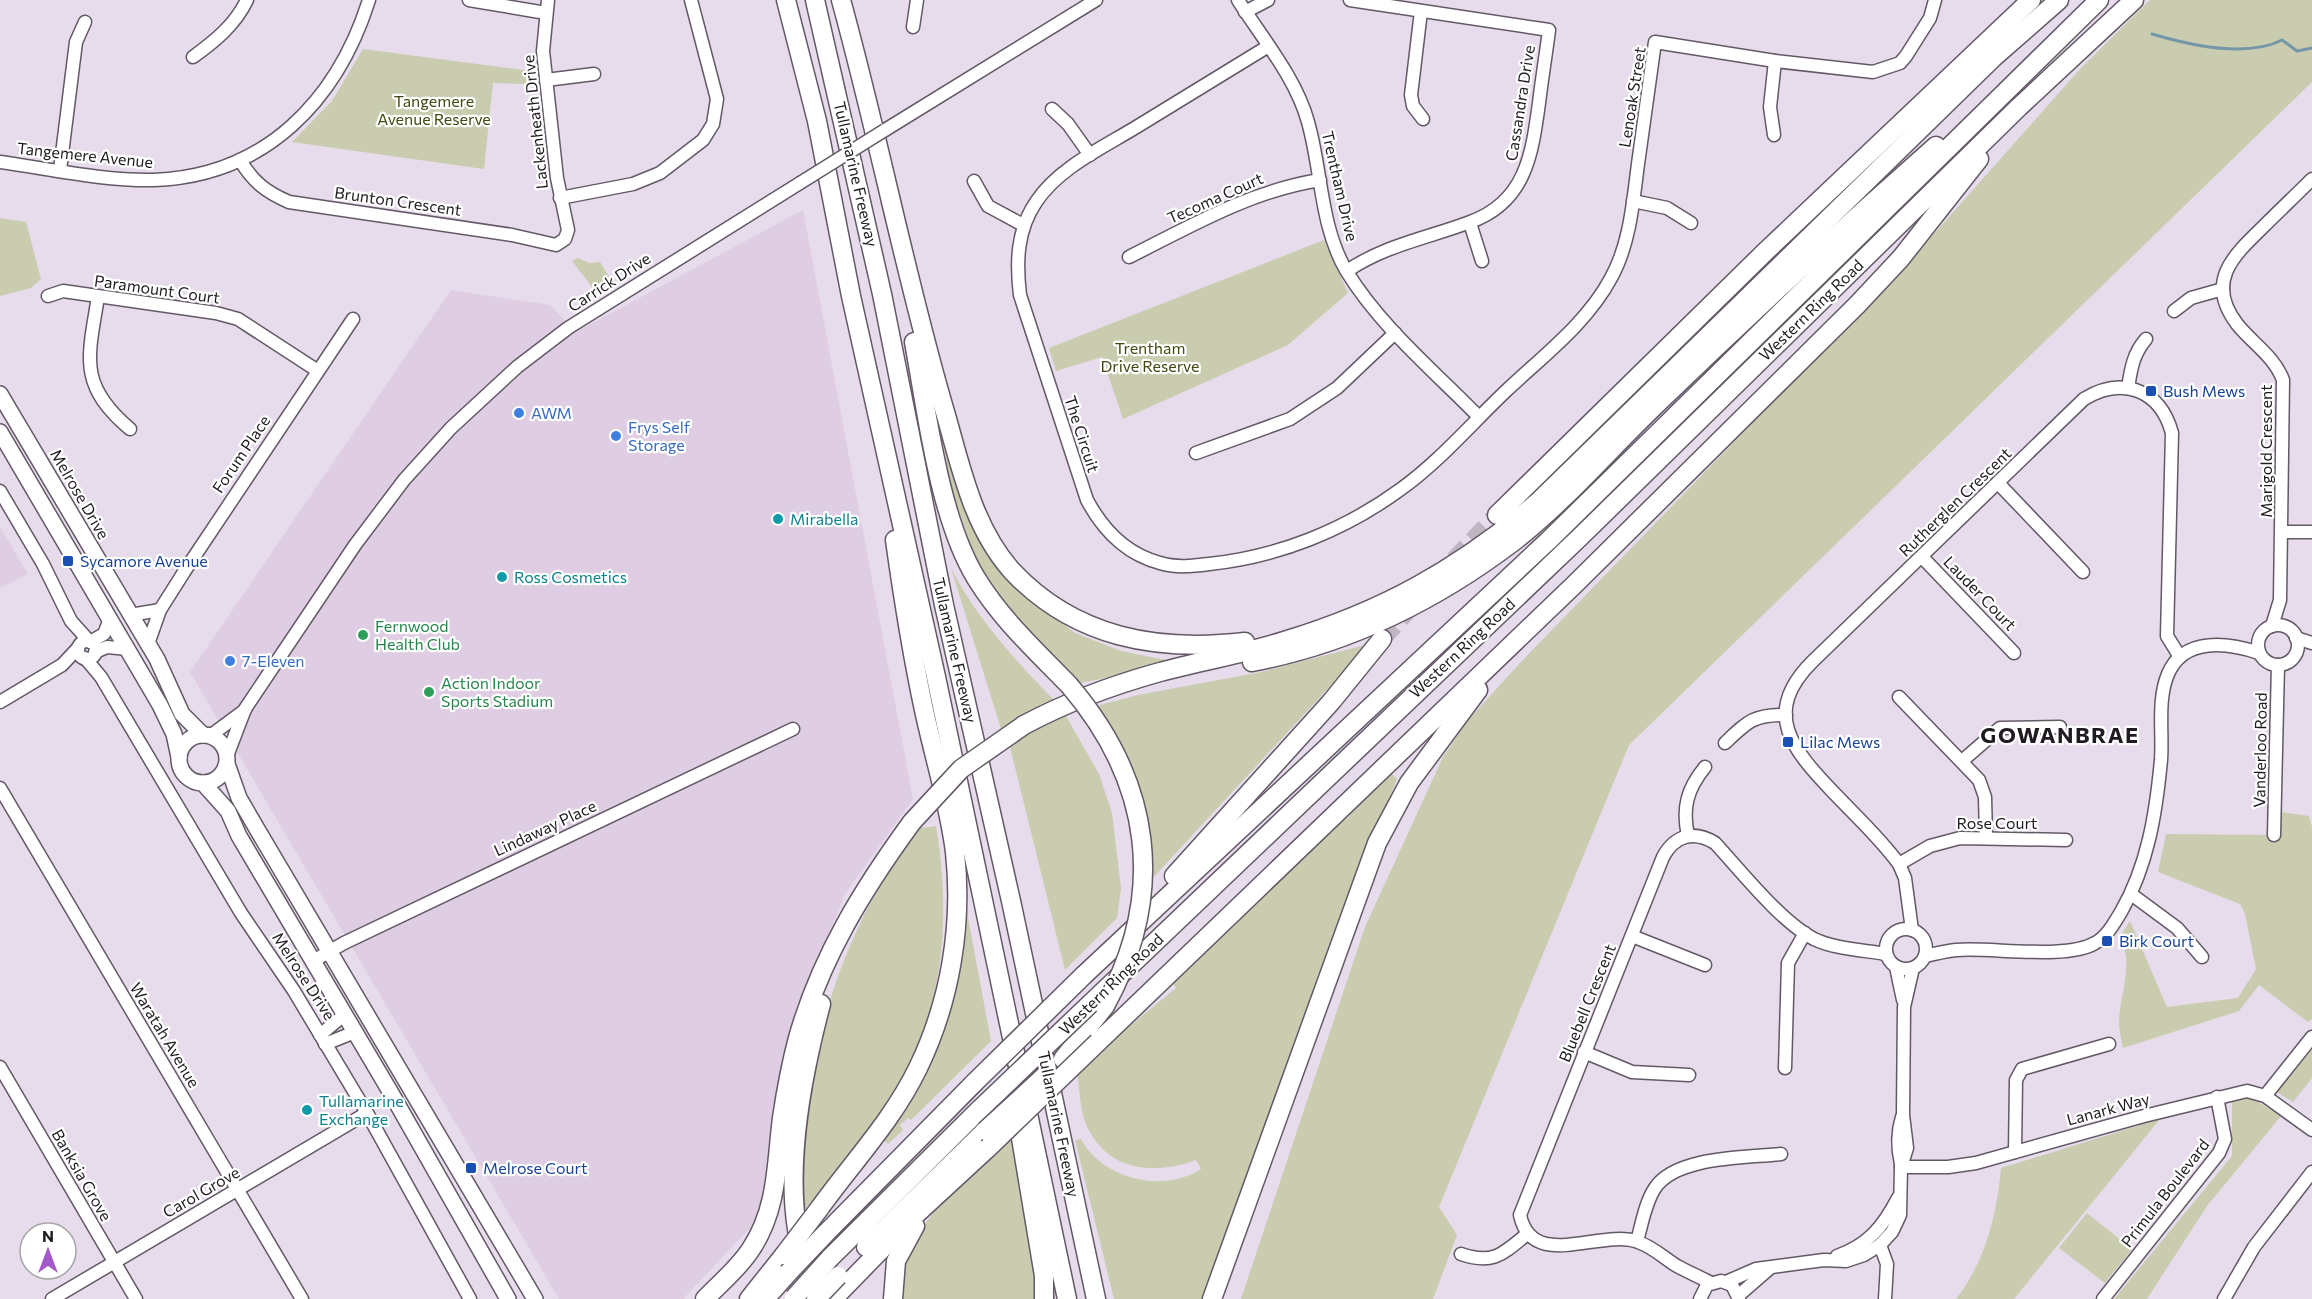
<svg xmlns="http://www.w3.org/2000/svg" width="2312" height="1299" font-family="Commissioner,sans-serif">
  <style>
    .built { fill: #dfcee3 }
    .green { fill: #c9ccaf }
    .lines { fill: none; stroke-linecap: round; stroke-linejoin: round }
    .stream { stroke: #7497a8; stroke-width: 3 }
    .highway-tunnel { stroke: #bfb5c2; stroke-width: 18; stroke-dasharray: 18 9; stroke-linecap: butt }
    .minor-casing { stroke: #635966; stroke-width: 15 }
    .major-casing { stroke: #635966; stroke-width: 18 }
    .highway-casing { stroke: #635966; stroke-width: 21 }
    .minor { stroke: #fff; stroke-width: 12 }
    .major { stroke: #fff; stroke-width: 15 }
    .highway { stroke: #fff; stroke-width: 18 }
    .minor-bridge-casing { stroke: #635966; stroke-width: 15; stroke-linecap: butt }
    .highway-bridge-casing { stroke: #635966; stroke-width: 21; stroke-linecap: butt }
    .minor-bridge { stroke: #fff; stroke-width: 12 }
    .highway-bridge { stroke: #fff; stroke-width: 18 }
    .transit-dot { fill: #1a4fb4; stroke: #fff; stroke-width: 2 }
    .shop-dot { fill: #3f7fe0; stroke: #fff; stroke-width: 2 }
    .culture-dot { fill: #0f9aa8; stroke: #fff; stroke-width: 2 }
    .leisure-dot { fill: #2e9e5b; stroke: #fff; stroke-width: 2 }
    .labels { text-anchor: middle; stroke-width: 4.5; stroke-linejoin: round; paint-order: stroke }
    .street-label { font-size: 16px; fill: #1f1b20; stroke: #fff }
    .park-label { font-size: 16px; fill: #454812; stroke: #fff }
    .transit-label { font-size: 16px; fill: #164399; stroke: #fff; text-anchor: start }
    .shop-label { font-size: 16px; fill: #366cbe; stroke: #fff; text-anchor: start }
    .culture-label { font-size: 16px; fill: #0d838f; stroke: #fff; text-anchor: start }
    .leisure-label { font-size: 16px; fill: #27864d; stroke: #fff; text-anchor: start }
    .district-label { font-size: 22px; font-weight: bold; letter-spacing: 1.5px; fill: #1f1b20; stroke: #fff }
  </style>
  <rect width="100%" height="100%" fill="#e7dceb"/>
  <g class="built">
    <polygon points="803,210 913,799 845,894 794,1024 766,1211 683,1299 559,1299 190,672 451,290 550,305 576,332"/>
    <polygon points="0,527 28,574 0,588"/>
  </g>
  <g class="green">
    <polygon points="2150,0 2312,0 2312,82 1629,745 1439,1207 1457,1235 1433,1299 1241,1299 1365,927 1443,757 1469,719 1520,663 1916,254 2080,69"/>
    <polygon points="363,49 532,71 533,84 493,83 484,169 292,142 332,101"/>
    <polygon points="0,218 26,222 41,279 31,288 0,296"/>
    <polygon points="1324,240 1348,293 1288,345 1123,419 1102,357 1056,371 1049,348"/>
    <polygon points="578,258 589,263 600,262 612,282 596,292 572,261"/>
    <polygon points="944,447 950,447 965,503 1033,602 1075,633 1121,651 1181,663 1075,684 1009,611 978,566 950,485"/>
    <path d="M951,568C977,619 1014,659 1054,700L1001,729Z"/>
    <path d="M1369,644L1151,880C1143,808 1140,767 1096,706L1138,695L1261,672Z"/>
    <polygon points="1066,716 1099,774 1112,813 1121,888 1117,918 1065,970 1010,747 1034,729"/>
    <path d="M1390,772L1397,779L1350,895L1324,974L1318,973L1305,1022L1203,1299H1114L1075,1140L1081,1139C1102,1179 1163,1194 1201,1169L1196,1160C1158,1174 1112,1173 1090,1132C1080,1116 1080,1091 1077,1073L1104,1047L1176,988L1171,981L1344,816L1347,819L1350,815L1348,812Z"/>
    <path d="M2281,812L2309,816L2312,827V1019L2308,1022L2259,985L2239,1011L2123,1048C2121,1039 2119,1029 2119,1020C2120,995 2135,960 2119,938L2130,921L2167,1007L2238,998L2256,969L2245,914L2240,904L2158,872L2166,834L2274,835Z"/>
    <path d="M936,826C955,938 938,1041 870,1134C851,1161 826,1185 804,1210C795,1083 836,936 914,835L921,828Z"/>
    <polygon points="964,896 991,1041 911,1120 908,1118 900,1125 903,1130 888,1144 883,1139 908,1101"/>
    <polygon points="2312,1048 2312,1078 2293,1102 2277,1092"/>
    <polygon points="2250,1097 2281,1116 2207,1206 2147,1299 2114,1299 2232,1156 2232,1101"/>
    <path d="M2160,1119L2014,1299H1956C1985,1262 1997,1215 2001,1168Z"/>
    <path d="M1012,1140L1036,1281L1035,1299H901C902,1288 901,1277 904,1266C918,1217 972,1169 1012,1140Z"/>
    <polygon points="2087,1213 2132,1249 2105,1283 2059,1248"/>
  </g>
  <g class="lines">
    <path class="stream" d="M2152,34C2189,45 2247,58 2282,40L2297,51L2312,48"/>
    <g class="highway-tunnel">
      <polyline points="1454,560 1497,515"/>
      <polyline points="1382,639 1413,605"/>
    </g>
    <g class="minor-casing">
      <g id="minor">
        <polyline points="469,0 546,13"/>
        <path d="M1238,0C1262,38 1296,78 1308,122C1322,171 1320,227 1347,272C1381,327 1434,371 1479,417"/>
        <polyline points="1421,11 1411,95 1413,106 1423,119"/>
        <polyline points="1245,12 1268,0"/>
        <polyline points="913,27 917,0"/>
        <path d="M1267,47C1224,73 1181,100 1138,126C1104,147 1058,168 1036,202C1017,230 1016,262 1020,295L1087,500C1103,530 1126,554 1160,563C1176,568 1193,566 1209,564C1278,557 1345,530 1401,489C1440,461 1472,423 1507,390C1544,355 1587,323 1611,278C1630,244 1633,202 1638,164C1644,123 1649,83 1655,42L1775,61L1873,72L1900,63L1906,56L1930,18L1935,0"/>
        <path d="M193,57C215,41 235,25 247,0"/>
        <polyline points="546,80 594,74"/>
        <polyline points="1052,109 1068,124 1090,155"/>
        <polyline points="885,130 1096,0"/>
        <polyline points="1774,135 1770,107 1775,61"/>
        <path d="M240,160C253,182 266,192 289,202L512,235L556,245L565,239L568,230L557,178L543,51L548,0"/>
        <path d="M0,162C50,169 104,181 154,180C265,176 337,101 369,0"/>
        <polyline points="60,170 76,42 85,22"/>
        <polyline points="974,181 988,206 1023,225"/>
        <polyline points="560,198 633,184 660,173 703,140 713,124 717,99 691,0"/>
        <polyline points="1633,201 1667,208 1691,223"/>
        <polyline points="1470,223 1482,261"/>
        <path d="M1129,257C1191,226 1250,191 1320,180"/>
        <path d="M1347,271C1385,245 1428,238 1470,222C1526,202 1532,154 1539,103C1542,78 1546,54 1549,30L1350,0"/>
        <polyline points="48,296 63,291 216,313 238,319 318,371"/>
        <path d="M98,297C88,358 78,385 130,429"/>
        <polyline points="2174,311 2191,298 2223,289"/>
        <path d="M2128,388C2131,369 2133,354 2146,339"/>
        <polyline points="1196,453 1290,419 1337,388 1395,333"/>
        <polyline points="1998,483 2083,572"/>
        <polyline points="0,491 43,564 71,621 89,641"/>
        <polyline points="2282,532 2312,532"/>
        <polyline points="1922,557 2014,653"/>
        <polyline points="130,615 160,610"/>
        <circle cx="2278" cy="645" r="20"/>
        <path d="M2272,626L2280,600L2283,380C2274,356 2252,343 2237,324C2205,282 2233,256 2263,227C2279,211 2296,195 2312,179"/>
        <polyline points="2296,638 2312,643"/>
        <circle cx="87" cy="650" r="9"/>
        <polyline points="90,642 104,634 110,619"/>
        <polyline points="148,644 160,610 184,572 353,319"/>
        <polyline points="95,652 107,647 128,649"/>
        <polyline points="85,658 101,677 241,913 294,991 367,1113 470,1299"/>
        <polyline points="1899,697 1979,780 1985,797 1986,838"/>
        <polyline points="0,702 62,665 78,648"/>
        <polyline points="210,736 245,710"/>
        <path d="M1725,743C1747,722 1754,714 1786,715"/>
        <polyline points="227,756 245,709 355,545 404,480 451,428 517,367 568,328 800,183"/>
        <polyline points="1962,761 2000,728 2060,727"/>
        <polyline points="0,788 302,1299"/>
        <polyline points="2274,835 2278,665"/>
        <path d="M1688,836C1682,808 1687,789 1705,767"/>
        <polyline points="1899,864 1930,846 1960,838 2066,840"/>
        <polyline points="2131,894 2177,928 2202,957"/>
        <circle cx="1906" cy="949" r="20"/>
        <path d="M1912,930L1905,878L1899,864C1880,838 1856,816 1834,793C1793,750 1760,713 1813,661L2084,399C2122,376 2160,389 2172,433L2167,636L2180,657"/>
        <polyline points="1632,936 1705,965"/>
        <path d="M1925,956C1935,954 1945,951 1956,950C1991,947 2067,960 2095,943C2107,937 2114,923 2121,912C2148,865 2156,813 2161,760C2163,732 2157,700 2168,674C2184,636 2229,643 2259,653"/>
        <polyline points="313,961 344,943 793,729"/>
        <polyline points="1896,967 1903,1000"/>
        <polyline points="320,1035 344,1015"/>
        <polyline points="325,1044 355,1032"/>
        <polyline points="1584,1052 1632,1072 1689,1075"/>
        <polyline points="0,1067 136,1299"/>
        <polyline points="1785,1068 1788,963 1805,933"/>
        <polyline points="2265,1096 2312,1037"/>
        <polyline points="2015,1152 2016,1080 2022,1069 2109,1044"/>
        <path d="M1901,1164C1897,1147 1897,1133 1902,1117"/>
        <polyline points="1901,1167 1948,1167 1976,1163 2144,1116 2247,1091 2265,1096 2312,1130"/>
        <path d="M1637,1241C1642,1224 1645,1203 1655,1188C1676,1156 1746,1158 1781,1154"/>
        <polyline points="1880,1245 1887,1264 1885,1299"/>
        <path d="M1461,1254C1493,1265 1503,1254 1527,1234"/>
        <path d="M1837,1256C1868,1245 1883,1227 1898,1198"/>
        <polyline points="1726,1282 1756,1269 1824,1260 1846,1261 1864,1255 1880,1245 1892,1232 1900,1215 1901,1167 1907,1148 1903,1115 1904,1007 1913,968"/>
        <path d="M1711,1283C1700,1277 1688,1272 1677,1266C1664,1258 1653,1247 1638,1242C1601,1228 1532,1272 1520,1215L1663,857C1675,835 1694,830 1715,843C1741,871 1781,922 1814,939C1835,949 1863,950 1886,954"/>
        <polyline points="1739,1295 1770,1268"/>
        <polyline points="52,1299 367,1113"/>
        <polyline points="1700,1299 1707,1285 1721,1281 1732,1285 1739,1299"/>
        <polyline points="2103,1299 2219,1153 2225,1139 2217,1097"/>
        <polyline points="2224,1299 2254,1247 2312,1172"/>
      </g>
    </g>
    <g class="major-casing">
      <g id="major">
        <polyline points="0,394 157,659 182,714 203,735"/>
        <polyline points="0,432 160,705 174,734 179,757"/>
        <circle cx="203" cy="759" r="24"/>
        <polyline points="227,764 239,798 257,829 535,1299"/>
        <polyline points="203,783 228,811 239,836 391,1093 508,1299"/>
      </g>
    </g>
    <g class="highway-casing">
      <g id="highway">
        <polyline points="786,0 817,121 851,296 936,677 1067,1299"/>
        <polyline points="815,0 882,294 944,605 1011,901 1096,1299"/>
        <path d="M841,0C878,134 904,271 943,405C960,462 971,525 1012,571C1075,638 1157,652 1245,642"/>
        <path d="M914,342C927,413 939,517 976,578C1001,619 1036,651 1069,685"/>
        <polyline points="1497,515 1765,252 2031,0"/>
        <path d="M1252,662C1347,644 1435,601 1513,542C1567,500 1613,445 1663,398C1752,312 1843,228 1936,146"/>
        <path d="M1024,725C1067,702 1113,685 1160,672C1201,661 1243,654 1284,641C1384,611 1458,569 1538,502L1994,57L2059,0"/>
        <polyline points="1174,876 1331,702 1382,639"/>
        <polyline points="1084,975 1548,541 2099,0"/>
        <polyline points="1090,1004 1579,538 2019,107 2134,0"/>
        <polyline points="1098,1042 1574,585 1857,305 1901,258 1979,159"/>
        <polyline points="1063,1059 1105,1006"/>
        <polyline points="1021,1138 1044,1276 1044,1299"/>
        <path d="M819,1209C852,1163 893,1120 918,1068C950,1002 963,926 955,852C949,804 934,757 924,710C912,654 903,597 895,540"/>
        <polyline points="825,1234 974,1083"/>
        <polyline points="866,1247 985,1131"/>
        <polyline points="830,1258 980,1109"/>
        <path d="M817,1292C774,1212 799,1087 821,1004"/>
        <path d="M705,1299C720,1283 739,1268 751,1249C778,1208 776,1165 782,1118C786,1091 791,1064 798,1038C821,957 863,889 912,822"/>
        <polyline points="749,1299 784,1255"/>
        <polyline points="765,1299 788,1273"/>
        <polyline points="833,1299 911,1219 988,1148"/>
        <polyline points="893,1299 896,1261 915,1226"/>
        <polyline points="1212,1299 1377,843 1409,783 1478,690"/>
      </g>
    </g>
    <use href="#minor" class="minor"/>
    <use href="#major" class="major"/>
    <use href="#highway" class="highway"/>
    <g class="minor-bridge-casing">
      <polyline id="minor-bridge" points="800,183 885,130"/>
    </g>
    <g class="highway-bridge-casing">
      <g id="highway-bridge">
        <path d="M1069,685C1152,782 1167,893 1105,1006"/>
        <polyline points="912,822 961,769 1024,725"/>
        <polyline points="974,1083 1084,975"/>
        <polyline points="980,1109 1090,1004"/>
        <polyline points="985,1131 1047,1074"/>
        <polyline points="988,1148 1098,1042"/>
        <polyline points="784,1255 819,1209"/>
        <polyline points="788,1273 825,1234"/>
        <polyline points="794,1298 830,1258"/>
        <polyline points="816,1299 838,1276"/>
      </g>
    </g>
    <use href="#minor-bridge" class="minor-bridge"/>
    <use href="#highway-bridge" class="highway-bridge"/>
  </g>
  <g class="transit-dot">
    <rect x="2145" y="385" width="12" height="12" rx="3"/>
    <rect x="62" y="555" width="12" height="12" rx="3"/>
    <rect x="1782" y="736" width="12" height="12" rx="3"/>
    <rect x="2101" y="935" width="12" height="12" rx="3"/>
    <rect x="465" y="1162" width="12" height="12" rx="3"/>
  </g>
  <g class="shop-dot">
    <circle cx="519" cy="413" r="6"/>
    <circle cx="616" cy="436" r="6"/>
    <circle cx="230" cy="661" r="6"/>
  </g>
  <g class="culture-dot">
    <circle cx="778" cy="519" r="6"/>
    <circle cx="502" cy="577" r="6"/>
    <circle cx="307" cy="1110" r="6"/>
  </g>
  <g class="leisure-dot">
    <circle cx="363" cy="635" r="6"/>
    <circle cx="429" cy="692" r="6"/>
  </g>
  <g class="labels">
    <g class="street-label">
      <text transform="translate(1632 97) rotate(-81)" y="6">Lenoak Street</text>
      <text transform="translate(1520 103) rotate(-81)" y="6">Cassandra Drive</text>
      <text transform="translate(535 122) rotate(-96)" y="6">Lackenheath Drive</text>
      <text transform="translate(85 155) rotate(6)" y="6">Tangemere Avenue</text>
      <text transform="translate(856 174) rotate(77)" y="6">Tullamarine Freeway</text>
      <text transform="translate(1340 186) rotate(77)" y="6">Trentham Drive</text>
      <text transform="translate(1215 198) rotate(-24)" y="6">Tecoma Court</text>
      <text transform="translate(398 201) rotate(8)" y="6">Brunton Crescent</text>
      <text transform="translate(609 282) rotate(-33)" y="6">Carrick Drive</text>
      <text transform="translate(157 289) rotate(8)" y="6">Paramount Court</text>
      <text transform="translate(1811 310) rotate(-44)" y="6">Western Ring Road</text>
      <text transform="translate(1082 434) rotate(72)" y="6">The Circuit</text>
      <text transform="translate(2266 451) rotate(-90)" y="6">Marigold Crescent</text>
      <text transform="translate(241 454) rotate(-56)" y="6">Forum Place</text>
      <text transform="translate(80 494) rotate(60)" y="6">Melrose Drive</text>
      <text transform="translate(1955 502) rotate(-44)" y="6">Rutherglen Crescent</text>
      <text transform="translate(1980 593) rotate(46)" y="6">Lauder Court</text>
      <text transform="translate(1462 648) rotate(-43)" y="6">Western Ring Road</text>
      <text transform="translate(955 650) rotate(77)" y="6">Tullamarine Freeway</text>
      <text transform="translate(2260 750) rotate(-89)" y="6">Vanderloo Road</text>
      <text x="1997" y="829">Rose Court</text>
      <text transform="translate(545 828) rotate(-25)" y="6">Lindaway Place</text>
      <text transform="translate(304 976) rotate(57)" y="6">Melrose Drive</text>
      <text transform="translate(1111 984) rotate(-44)" y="6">Western Ring Road</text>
      <text transform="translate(1587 1003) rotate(-68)" y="6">Bluebell Crescent</text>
      <text transform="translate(165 1035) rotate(59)" y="6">Waratah Avenue</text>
      <text transform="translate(2108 1109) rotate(-15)" y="6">Lanark Way</text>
      <text transform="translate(1059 1124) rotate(78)" y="6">Tullamarine Freeway</text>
      <text transform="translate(82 1175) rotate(60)" y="6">Banksia Grove</text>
      <text transform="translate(201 1192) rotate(-30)" y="6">Carol Grove</text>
      <text transform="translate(2165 1193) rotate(-52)" y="6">Primula Boulevard</text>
    </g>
    <g class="park-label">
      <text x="434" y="107">Tangemere<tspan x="434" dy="18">Avenue Reserve</tspan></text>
      <text x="1150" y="354">Trentham<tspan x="1150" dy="18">Drive Reserve</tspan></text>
    </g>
    <g class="transit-label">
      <text x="2163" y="397">Bush Mews</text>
      <text x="80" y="567">Sycamore Avenue</text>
      <text x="1800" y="748">Lilac Mews</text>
      <text x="2119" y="947">Birk Court</text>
      <text x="483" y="1174">Melrose Court</text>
    </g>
    <g class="shop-label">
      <text x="531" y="419">AWM</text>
      <text x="628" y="433">Frys Self<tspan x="628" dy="18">Storage</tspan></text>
      <text x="242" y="667">7-Eleven</text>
    </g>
    <g class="culture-label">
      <text x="790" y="525">Mirabella</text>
      <text x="514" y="583">Ross Cosmetics</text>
      <text x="319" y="1107">Tullamarine<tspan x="319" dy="18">Exchange</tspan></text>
    </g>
    <g class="leisure-label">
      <text x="375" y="632">Fernwood<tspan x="375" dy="18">Health Club</tspan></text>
      <text x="441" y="689">Action Indoor<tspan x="441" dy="18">Sports Stadium</tspan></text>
    </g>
    <g class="district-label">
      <text x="2060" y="743">GOWANBRAE</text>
    </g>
  </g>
  <g transform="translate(48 1251)"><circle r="28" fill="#ffffff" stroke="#a5a4a6" stroke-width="1.5"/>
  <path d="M0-4.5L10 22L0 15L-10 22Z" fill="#a558ca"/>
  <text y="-9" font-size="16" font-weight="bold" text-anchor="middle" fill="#1f1b20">N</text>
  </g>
</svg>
